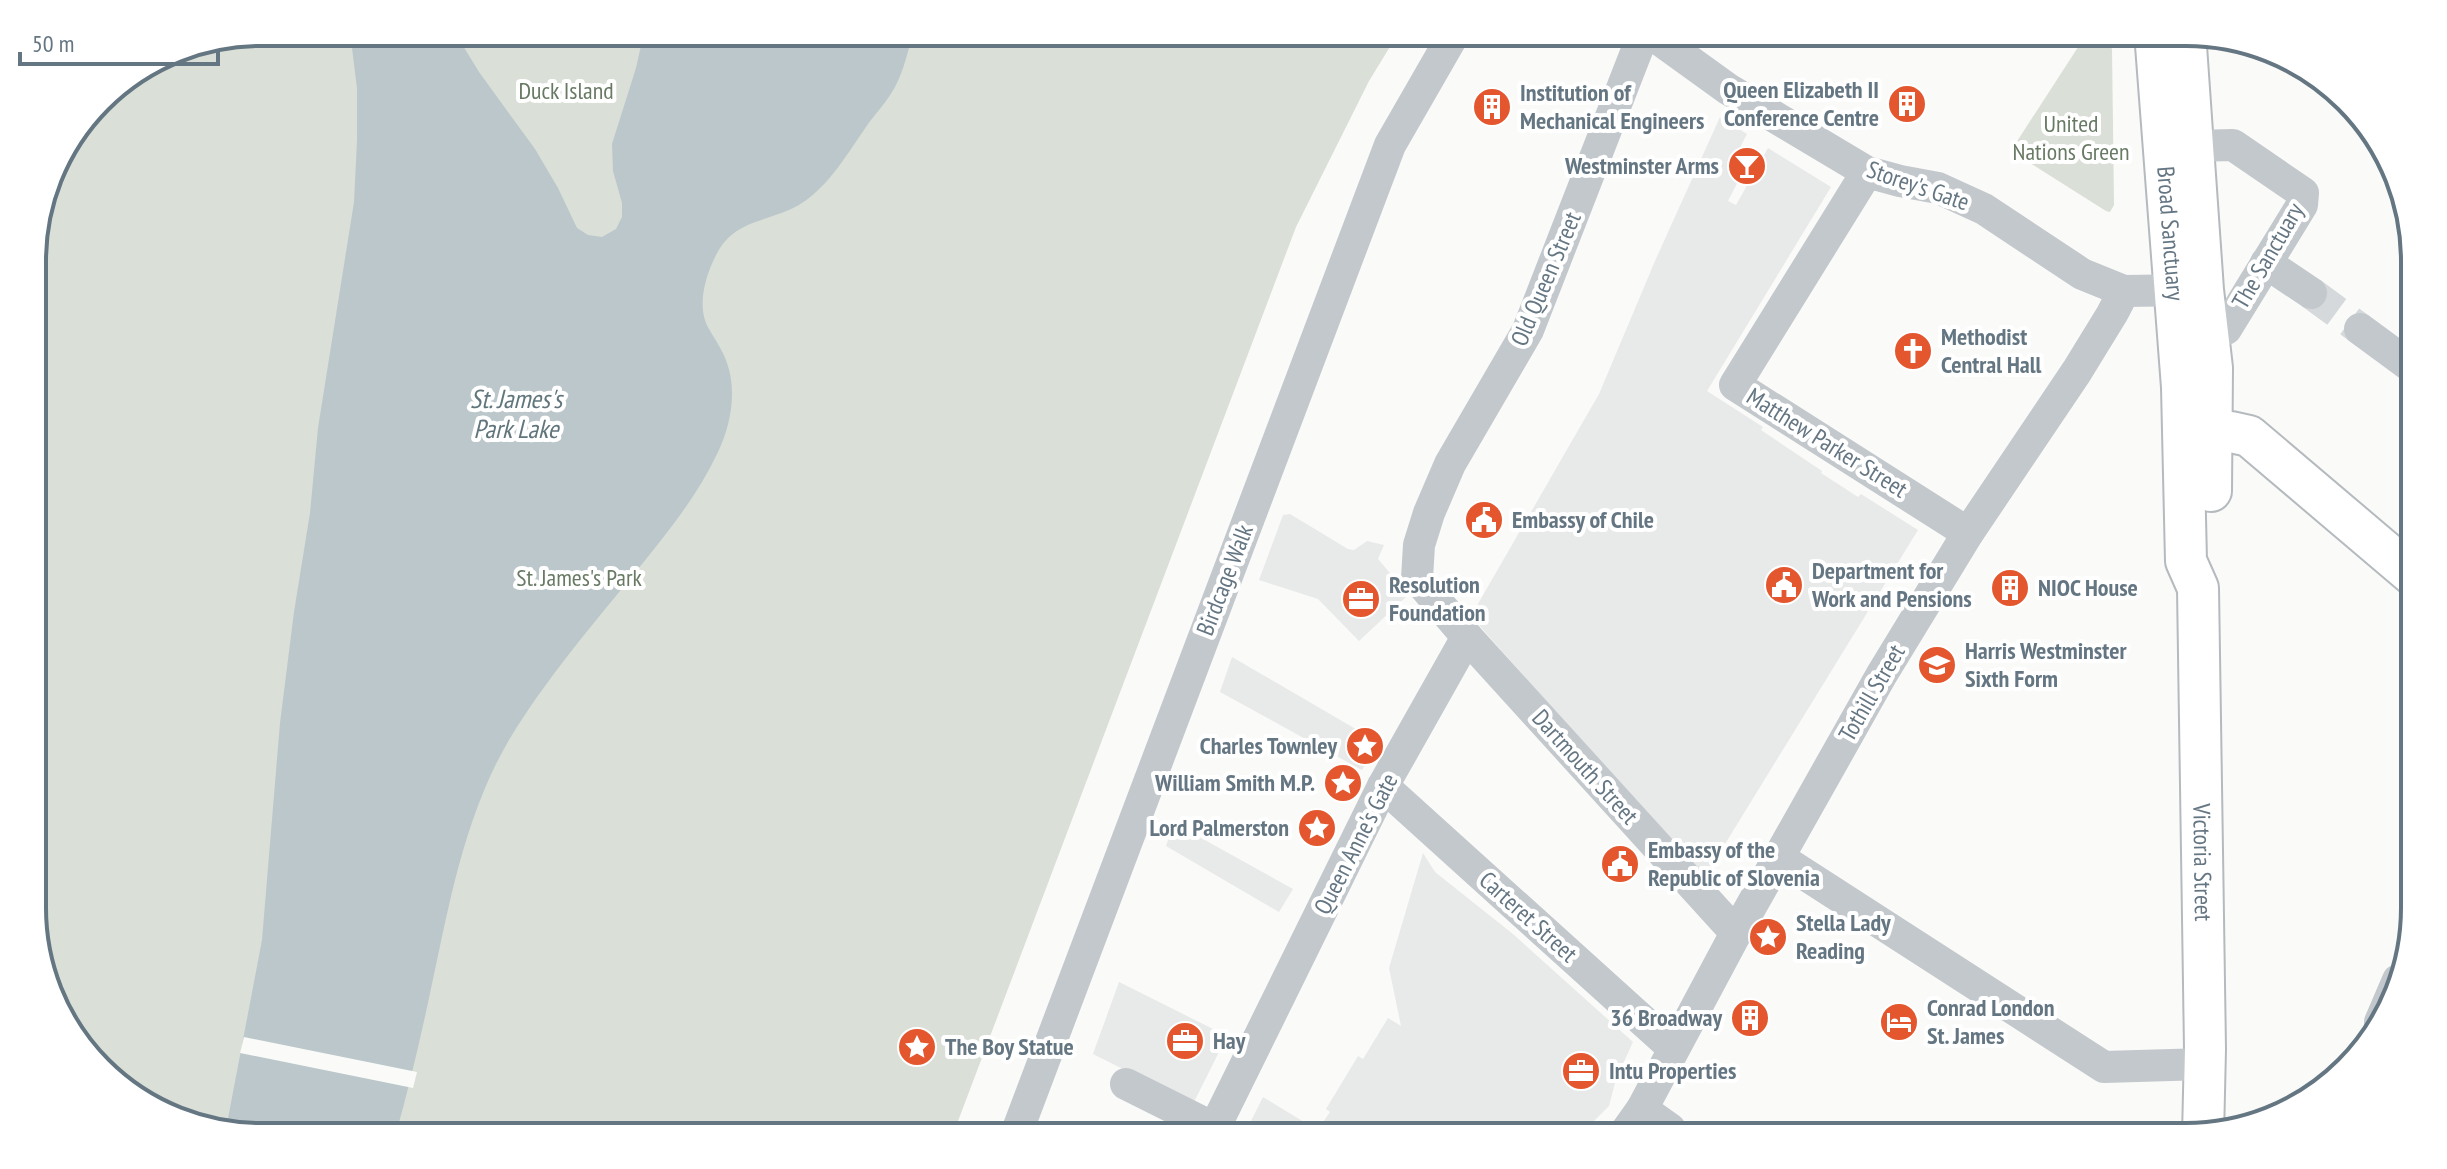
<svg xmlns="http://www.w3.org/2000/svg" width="2447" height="1169" font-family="'PT Sans Narrow',sans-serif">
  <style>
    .built { fill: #e8e9e9 }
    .green { fill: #dadfd7 }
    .water { fill: #bbc7cb }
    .pier { fill: #fafaf8 }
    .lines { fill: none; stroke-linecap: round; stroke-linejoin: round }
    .minor-tunnel { stroke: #d5d9db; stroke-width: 32; stroke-dasharray: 32 16; stroke-linecap: butt }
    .major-casing { stroke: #b5babe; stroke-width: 44 }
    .minor { stroke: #c3c8cc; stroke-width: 32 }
    .major { stroke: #fff; stroke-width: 40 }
    .labels { text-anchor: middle; stroke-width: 8; stroke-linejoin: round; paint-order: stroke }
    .poi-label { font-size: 24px; font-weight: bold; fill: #657683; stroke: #fff; text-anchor: start }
    .park-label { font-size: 24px; fill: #687a64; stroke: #fff }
    .street-label { font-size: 24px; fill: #657683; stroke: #fff }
    .water-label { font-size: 26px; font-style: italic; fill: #60757c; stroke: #fff }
    .rim { fill: none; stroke: #657683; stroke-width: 4 }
  </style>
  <rect width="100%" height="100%" fill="#fafaf8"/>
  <g class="built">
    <polygon points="1720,117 1747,134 1732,163 1744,170 1728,201 1736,205 1768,148 1831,187 1707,391 1763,427 1761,430 1822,471 1821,473 1858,497 1861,494 1918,530 1709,870 1698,874 1471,616 1599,394 1655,261"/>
    <polygon points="1290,514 1348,549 1354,550 1367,541 1384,545 1378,559 1407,593 1406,597 1359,641 1318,599 1259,580 1283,515"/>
    <polygon points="1232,657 1378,742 1362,770 1220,692"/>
    <polygon points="1174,823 1293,889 1279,912 1166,846"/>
    <polygon points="1423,853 1435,872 1513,934 1633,1042 1616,1079 1609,1106 1578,1137 1313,1137 1330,1112 1326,1109 1358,1056 1363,1059 1388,1018 1401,1026 1389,968"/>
    <polygon points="1119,982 1227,1036 1193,1104 1093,1054"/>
    <polygon points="1263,1097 1304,1122 1297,1135 1298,1137 1243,1137"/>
  </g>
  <g class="green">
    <polygon points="261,32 1399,32 1369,81 1296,227 952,1137 261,1137 160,1114 79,1047 34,938 33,246 56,160 110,89 174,49"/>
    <polygon points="2097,34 2103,36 2112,49 2114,205 2110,212 2106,211 2016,154 2014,146 2082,41 2090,35"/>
  </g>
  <path class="water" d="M350,32H457L460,41L479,72L535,149L558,188L577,228L588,235L602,237L616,229L622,217V203L613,171L612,144L636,68L644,32H913C908,51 904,70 895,87C888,100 877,112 868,124C849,151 830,185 802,203C771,223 735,217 716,255C705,277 696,307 709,329C716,341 723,351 727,363C737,391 731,425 718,452C698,495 668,532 638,569C594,623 545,680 509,740C463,818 448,911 429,998C419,1045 408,1091 395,1137H261L226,1129L262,940L280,723L294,612L310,513L318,428L354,202L357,141V88Z"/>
  <polygon class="pier" points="244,1037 417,1072 413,1088 240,1053"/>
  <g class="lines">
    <polyline class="minor-tunnel" points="2311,293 2360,329"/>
    <g class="major-casing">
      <g id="major">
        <path id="s1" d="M2155,32L2182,387L2186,561L2198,588L2205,1049L2203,1136"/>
        <polyline points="2185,32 2203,290 2212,368 2211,491"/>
        <polyline points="2188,434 2231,432 2249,436 2414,576"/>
      </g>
    </g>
    <g class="minor">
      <polyline points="1649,32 1728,89 1867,172 1900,181 1938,188 1984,209 2082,274 2124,291 2196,290"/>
      <polyline points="2193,146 2233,145 2303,193 2302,205 2226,329 2209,334"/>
      <polyline points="1867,172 1735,385 1968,533"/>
      <polyline points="2266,263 2311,293"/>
      <polyline points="2360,329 2413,368"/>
      <polyline points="1467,637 1736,933"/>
      <polyline points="1383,786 1673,1048"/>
      <polyline points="1778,857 2104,1067 2205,1064"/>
      <polyline points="2380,1022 2398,980"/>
      <polyline points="1126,1084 1198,1120 1214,1131"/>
      <polyline points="1642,1109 1670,1129 1675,1137"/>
      <polyline points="1015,1137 1390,145 1455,32"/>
      <polyline points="1210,1137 1383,786 1467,637 1417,578 1419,545 1429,513 1450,464 1528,330 1644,32"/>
      <polyline points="1622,1137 1642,1109 1736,933 1882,674 1968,533 2077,371 2112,314 2124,291"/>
    </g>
    <use href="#major" class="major"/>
  </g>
  <defs>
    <g id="building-disc" transform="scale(2)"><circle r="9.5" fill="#e4572e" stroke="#fff"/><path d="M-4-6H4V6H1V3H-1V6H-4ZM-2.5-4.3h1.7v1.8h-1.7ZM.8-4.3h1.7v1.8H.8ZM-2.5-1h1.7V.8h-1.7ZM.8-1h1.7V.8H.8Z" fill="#fff"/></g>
    <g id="bar-disc" transform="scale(2)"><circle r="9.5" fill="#e4572e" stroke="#fff"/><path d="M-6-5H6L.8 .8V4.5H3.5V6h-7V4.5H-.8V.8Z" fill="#fff"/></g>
    <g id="church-disc" transform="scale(2)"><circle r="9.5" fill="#e4572e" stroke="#fff"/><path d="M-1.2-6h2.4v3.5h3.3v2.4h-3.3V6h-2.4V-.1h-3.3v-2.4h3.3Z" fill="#fff"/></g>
    <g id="civic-disc" transform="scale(2)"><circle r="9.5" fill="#e4572e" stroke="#fff"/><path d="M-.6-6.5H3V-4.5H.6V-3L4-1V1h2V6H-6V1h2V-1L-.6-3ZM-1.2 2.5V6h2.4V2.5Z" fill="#fff"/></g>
    <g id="office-disc" transform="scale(2)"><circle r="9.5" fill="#e4572e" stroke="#fff"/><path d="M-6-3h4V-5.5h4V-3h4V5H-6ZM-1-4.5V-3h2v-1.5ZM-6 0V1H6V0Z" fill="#fff"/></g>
    <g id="university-disc" transform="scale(2)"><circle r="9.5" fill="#e4572e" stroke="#fff"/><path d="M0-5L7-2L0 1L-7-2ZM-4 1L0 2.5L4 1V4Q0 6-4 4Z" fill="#fff"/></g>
    <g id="sight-disc" transform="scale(2)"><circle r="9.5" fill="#e4572e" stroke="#fff"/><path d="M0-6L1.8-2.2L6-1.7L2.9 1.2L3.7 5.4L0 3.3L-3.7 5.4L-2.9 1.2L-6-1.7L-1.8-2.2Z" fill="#fff"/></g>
    <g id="hotel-disc" transform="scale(2)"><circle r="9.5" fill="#e4572e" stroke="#fff"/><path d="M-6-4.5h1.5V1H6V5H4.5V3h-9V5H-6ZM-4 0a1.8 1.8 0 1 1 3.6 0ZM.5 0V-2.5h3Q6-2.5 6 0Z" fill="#fff"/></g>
  </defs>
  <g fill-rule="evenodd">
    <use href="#building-disc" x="1907" y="104"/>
    <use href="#building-disc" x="1492" y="107"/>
    <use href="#bar-disc" x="1747" y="166"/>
    <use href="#church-disc" x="1913" y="351"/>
    <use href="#civic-disc" x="1484" y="520"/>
    <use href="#civic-disc" x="1784" y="585"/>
    <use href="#building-disc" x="2010" y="588"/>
    <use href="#office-disc" x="1361" y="599"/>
    <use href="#university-disc" x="1937" y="665"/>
    <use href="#sight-disc" x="1365" y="746"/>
    <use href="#sight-disc" x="1343" y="783"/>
    <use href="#sight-disc" x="1317" y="828"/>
    <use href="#civic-disc" x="1620" y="864"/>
    <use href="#sight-disc" x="1768" y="937"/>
    <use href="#building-disc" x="1750" y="1018"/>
    <use href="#hotel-disc" x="1899" y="1022"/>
    <use href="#office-disc" x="1185" y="1041"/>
    <use href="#sight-disc" x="917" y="1047"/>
    <use href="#office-disc" x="1581" y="1071"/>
  </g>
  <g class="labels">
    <g class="poi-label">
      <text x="1879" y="98" text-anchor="end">Queen Elizabeth II<tspan x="1879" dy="28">Conference Centre</tspan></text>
      <text x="1520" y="101">Institution of<tspan x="1520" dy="28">Mechanical Engineers</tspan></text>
      <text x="1719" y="174" text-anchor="end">Westminster Arms</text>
      <text x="1941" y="345">Methodist<tspan x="1941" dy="28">Central Hall</tspan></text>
      <text x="1512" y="528">Embassy of Chile</text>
      <text x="1812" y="579">Department for<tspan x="1812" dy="28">Work and Pensions</tspan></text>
      <text x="1389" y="593">Resolution<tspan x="1389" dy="28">Foundation</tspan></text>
      <text x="2038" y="596">NIOC House</text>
      <text x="1965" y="659">Harris Westminster<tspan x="1965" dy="28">Sixth Form</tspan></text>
      <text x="1337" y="754" text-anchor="end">Charles Townley</text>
      <text x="1315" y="791" text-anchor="end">William Smith M.P.</text>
      <text x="1289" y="836" text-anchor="end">Lord Palmerston</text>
      <text x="1648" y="858">Embassy of the<tspan x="1648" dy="28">Republic of Slovenia</tspan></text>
      <text x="1796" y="931">Stella Lady<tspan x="1796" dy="28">Reading</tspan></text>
      <text x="1927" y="1016">Conrad London<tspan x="1927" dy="28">St. James</tspan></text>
      <text x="1722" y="1026" text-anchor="end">36 Broadway</text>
      <text x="1213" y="1049">Hay</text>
      <text x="945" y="1055">The Boy Statue</text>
      <text x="1609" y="1079">Intu Properties</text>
    </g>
    <g class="park-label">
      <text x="566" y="99">Duck Island</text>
      <text x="2071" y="132">United<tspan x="2071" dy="28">Nations Green</tspan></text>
      <text x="579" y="586">St. James's Park</text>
    </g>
    <g class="street-label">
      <text transform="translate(1918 186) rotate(19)" y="8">Storey's Gate</text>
      <text dy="8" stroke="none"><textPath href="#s1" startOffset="202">Broad Sanctuary</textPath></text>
      <text transform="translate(2268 256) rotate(-60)" y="8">The Sanctuary</text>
      <text transform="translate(1546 279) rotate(-67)" y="8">Old Queen Street</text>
      <text transform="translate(1827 443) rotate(32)" y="8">Matthew Parker Street</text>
      <text transform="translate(1225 580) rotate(-69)" y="8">Birdcage Walk</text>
      <text transform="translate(1872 693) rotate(-60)" y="8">Tothill Street</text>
      <text transform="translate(1585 767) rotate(48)" y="8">Dartmouth Street</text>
      <text transform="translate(1356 844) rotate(-63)" y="8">Queen Anne's Gate</text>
      <text dy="8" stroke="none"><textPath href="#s1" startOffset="834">Victoria Street</textPath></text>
      <text transform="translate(1528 917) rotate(42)" y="8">Carteret Street</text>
    </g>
    <g class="water-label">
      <text x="516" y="408">St. James's<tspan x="516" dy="30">Park Lake</tspan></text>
    </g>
  </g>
  <path d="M0 0H2447V1169H0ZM261 46H2186A215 215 0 0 1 2401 261V908A215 215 0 0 1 2186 1123H261A215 215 0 0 1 46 908V261A215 215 0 0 1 261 46Z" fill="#fff" fill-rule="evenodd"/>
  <path class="rim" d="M261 46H2186A215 215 0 0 1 2401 261V908A215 215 0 0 1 2186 1123H261A215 215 0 0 1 46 908V261A215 215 0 0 1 261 46Z"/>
  <path d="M20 52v12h198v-12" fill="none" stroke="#657683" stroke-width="4"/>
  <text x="32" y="52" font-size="24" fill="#657683" stroke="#ffffff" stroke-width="6" paint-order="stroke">50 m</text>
</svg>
